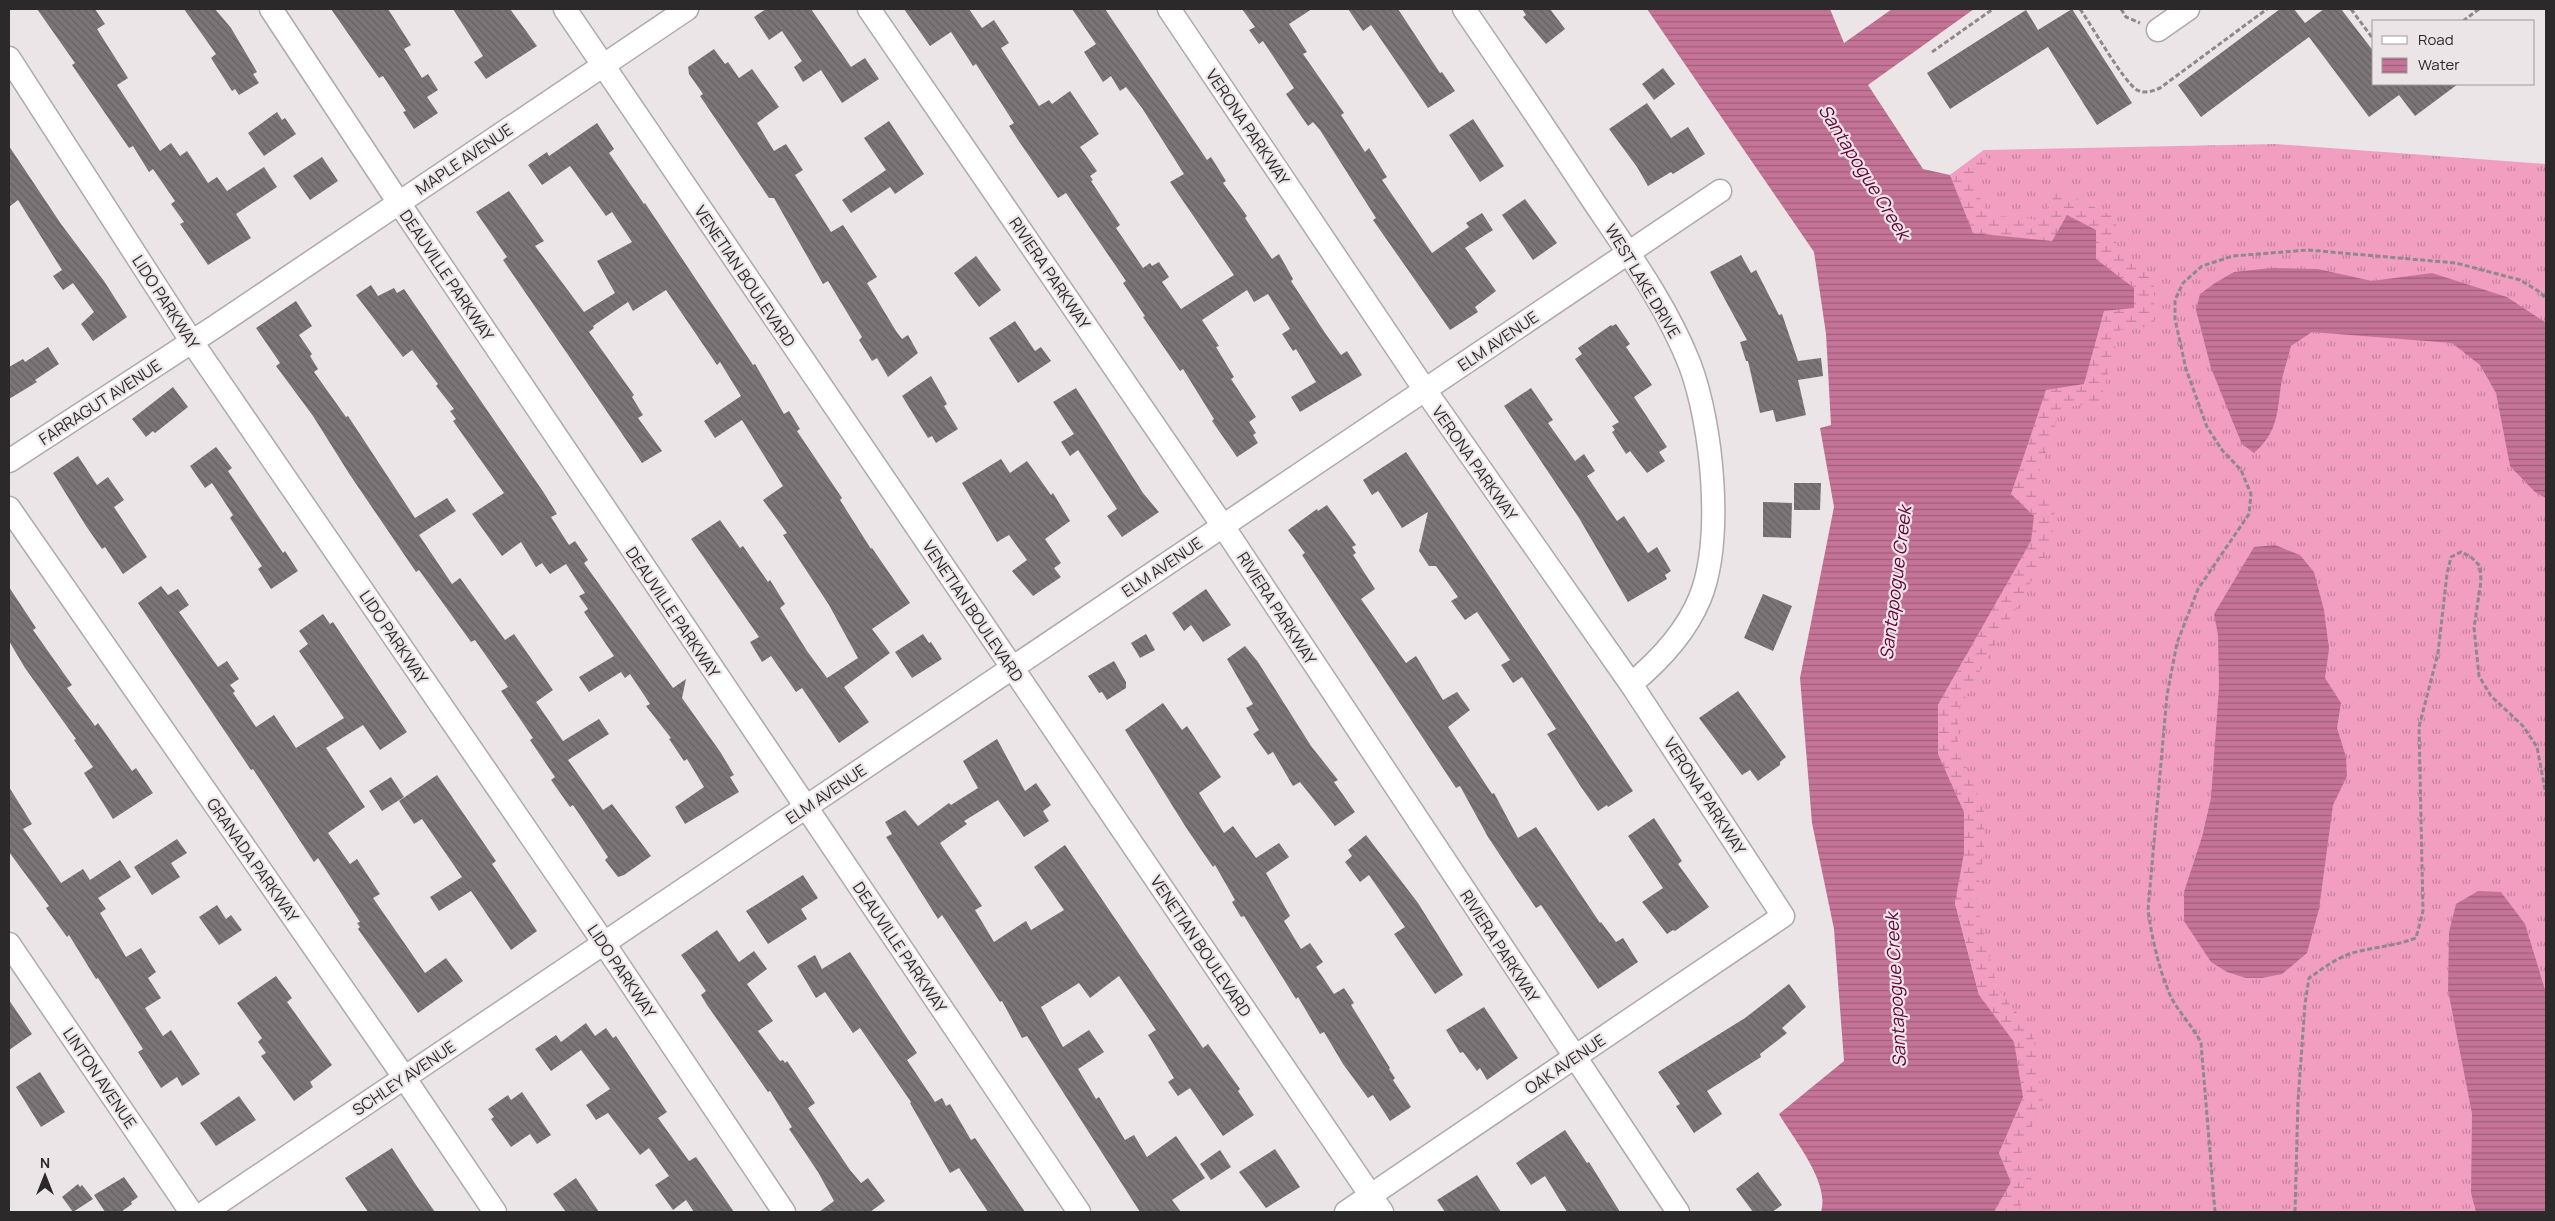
<svg xmlns="http://www.w3.org/2000/svg" width="2555" height="1221" font-family="Manrope,sans-serif">
  <style>
    .grass { fill: url(#grass-tufts) }
    .wetland { fill: url(#wetland-marsh) }
    .water { fill: url(#water-rules) }
    .building { fill: url(#building-back-hatch) }
    .lines { fill: none; stroke-linecap: round; stroke-linejoin: round }
    .minor-casing { stroke: #afa9ac; stroke-width: 25 }
    .path { stroke: #8e898a; stroke-width: 3; stroke-dasharray: 5 2.5; stroke-linecap: butt }
    .minor { stroke: #fff; stroke-width: 22 }
    .labels { text-anchor: middle; stroke-width: 4.5; stroke-linejoin: round; paint-order: stroke }
    .street-label { font-size: 16px; fill: #2b292a; stroke: #ece5e7 }
    .water-label { font-size: 18px; font-style: italic; fill: #64003b; stroke: #ece5e7 }
  </style>
  <defs>
    <pattern id="grass-tufts" width="24" height="20" patternUnits="userSpaceOnUse" patternTransform="scale(1.25)"><rect width="24" height="20" fill="#f29ec1"/><path d="M3 7l-1-3M5 7V3M7 7l1-3M15 17l-1-3M17 17v-4M19 17l1-3" fill="none" stroke="#c4819d"/></pattern>
    <pattern id="wetland-marsh" width="20" height="14" patternUnits="userSpaceOnUse" patternTransform="scale(1.25)"><rect width="20" height="14" fill="#f29ec1"/><path d="M1 5h8M5 5V1M11 12h8M15 12V8" fill="none" stroke="#c4819d"/></pattern>
    <pattern id="water-rules" width="6" height="5" patternUnits="userSpaceOnUse" patternTransform="scale(1.25)"><rect width="6" height="5" fill="#c57497"/><path d="M0 2.5h6" fill="none" stroke="#a05f7b"/></pattern>
    <pattern id="building-back-hatch" width="6" height="6" patternUnits="userSpaceOnUse" patternTransform="scale(1.25)"><rect width="6" height="6" fill="#7b7577"/><path d="M-1 5l2 2M0 0l6 6M5-1l2 2" fill="none" stroke="#656062"/></pattern>
  </defs>
  <rect width="100%" height="100%" fill="#ece5e7"/>
  <polygon class="grass" points="2276,144 2546,164 2546,1212 1994,1212 2011,1182 1938,754 2011,494 2052,242 1973,233 1950,175 1984,150"/>
  <polygon class="wetland" points="1984,150 1991,169 1974,182 1987,215 2041,220 2058,189 2116,218 2116,249 2154,278 2154,326 2120,330 2100,402 2061,408 2034,488 2055,509 2051,547 1958,710 1958,750 1984,808 1984,854 1976,902 1997,987 2033,1034 2043,1100 2021,1153 2033,1183 2017,1212 1994,1212 2011,1182 1999,1153 2023,1097 2014,1042 1979,995 1955,902 1964,853 1964,812 1938,754 1938,705 2031,541 2034,516 2011,494 2046,390 2084,384 2104,311 2134,308 2134,288 2096,259 2096,230 2067,216 2052,242 1973,233 1950,175"/>
  <g class="water">
    <path d="M1647,9H1830L1844,43L1892,9H1974L1868,85L1923,169L1950,175L1973,233L2052,241L2067,215L2096,230V259L2134,288V308L2104,311L2084,384L2046,390L2011,494L2034,516L2031,541L1938,705V754L1964,812V853L1955,903L1979,995L2014,1042L2023,1097L1999,1153L2011,1182L1994,1212H1821C1830,1182 1794,1140 1779,1114L1844,1061L1834,929L1812,823L1800,678L1834,507L1820,428L1831,425L1826,334L1814,252Z"/>
    <path d="M2271,268L2318,269L2372,281L2432,273L2507,297L2546,323V498L2535,492L2510,466L2496,393L2480,365L2452,343L2312,332L2291,346C2288,359 2283,372 2281,385C2277,413 2278,432 2254,453L2242,444L2234,425L2211,368L2196,310L2200,294L2215,283L2234,272Z"/>
    <polygon points="2275,545 2300,555 2314,572 2324,610 2329,649 2325,678 2341,703 2337,728 2346,757 2347,776 2333,805 2319,909 2307,953 2282,974 2262,978 2246,978 2227,972 2211,962 2184,921 2184,892 2202,837 2211,798 2219,687 2218,635 2214,614 2254,547"/>
    <polygon points="2478,891 2501,892 2525,924 2546,993 2546,1212 2476,1212 2471,1193 2472,1114 2448,990 2449,932 2456,904"/>
  </g>
  <g class="building">
    <polygon points="37,9 95,9 105,24 97,29 128,78 117,85 160,151 171,143 180,156 187,151 208,183 217,177 227,191 264,167 277,187 236,214 251,238 208,265 180,224 184,222 171,204 175,201 153,169 149,172 133,146 129,148 72,65 75,63"/>
    <polygon points="184,9 215,9 231,28 257,72 253,74 259,83 239,95 235,89 232,91 211,58 216,54"/>
    <polygon points="331,9 388,9 411,45 404,49 422,78 428,74 438,90 427,97 438,113 414,129 403,112 406,111 383,76 379,78"/>
    <polygon points="453,9 510,9 537,46 486,79 474,62 483,56"/>
    <polygon points="766,9 811,9 851,67 865,58 879,79 842,103 821,70 803,82 794,67 802,61 782,31 769,40 754,17"/>
    <polygon points="904,9 969,9 982,28 994,20 1009,43 1001,48 1039,106 1049,100 1052,104 1070,91 1099,134 1080,147 1097,171 1090,176 1093,180 1091,181 1120,225 1116,228 1143,268 1150,263 1152,266 1159,262 1169,277 1162,282 1181,309 1234,275 1170,182 1184,174 1142,108 1126,87 1120,91 1111,76 1103,82 1084,52 1096,44 1072,9 1105,9 1207,160 1211,157 1226,181 1223,183 1247,216 1245,218 1272,259 1279,254 1293,279 1291,281 1325,333 1341,355 1347,351 1362,375 1300,412 1291,397 1316,382 1296,349 1293,351 1282,334 1290,329 1268,294 1254,302 1247,290 1202,320 1219,346 1216,347 1234,377 1231,379 1256,417 1249,422 1256,433 1253,435 1258,443 1237,457 1212,421 1214,419 1183,369 1180,371 1143,317 1145,316 1123,283 1126,281 1066,193 1058,198 1018,140 1009,126 1014,123 976,64 973,66 951,32 930,46"/>
    <polygon points="1242,9 1312,9 1289,24 1307,52 1303,54 1344,113 1341,115 1365,152 1369,148 1387,177 1382,180 1432,253 1469,227 1466,223 1482,213 1493,230 1465,248 1496,291 1475,307 1478,312 1450,330 1373,220 1376,218 1320,130 1313,122 1308,126 1286,94 1294,88 1263,41 1259,44 1249,30 1255,27"/>
    <polygon points="1348,9 1398,9 1440,73 1442,72 1455,91 1428,108 1371,25 1363,31"/>
    <polygon points="1522,9 1550,9 1565,29 1546,44 1523,17 1526,15"/>
    <polygon points="2072,9 2132,103 2097,125 2048,47 1950,109 1927,73 2026,10 2038,30"/>
    <polygon points="2280,9 2294,9 2305,23 2324,9 2341,9 2374,52 2374,84 2458,84 2415,116 2399,95 2369,117 2309,37 2201,117 2178,85"/>
    <polygon points="714,49 725,64 728,62 739,78 752,69 779,107 757,123 774,151 786,144 803,170 795,175 831,232 843,225 877,277 867,283 896,331 902,339 908,335 918,353 888,377 877,358 872,361 859,340 862,337 828,281 823,284 774,198 769,198 700,96 703,94 689,74 688,67"/>
    <polygon points="1663,68 1675,84 1654,100 1642,84"/>
    <polygon points="1647,103 1671,138 1688,127 1705,154 1673,174 1671,172 1648,186 1637,167 1609,129"/>
    <polygon points="277,112 282,120 285,118 296,134 264,156 248,133"/>
    <polygon points="1473,119 1504,166 1480,182 1449,135"/>
    <polygon points="889,121 924,174 895,194 890,187 851,213 842,200 886,170 864,138"/>
    <polygon points="597,123 614,149 609,153 644,204 645,203 753,365 755,364 784,414 789,411 800,429 797,431 842,498 840,500 871,549 872,548 910,603 872,629 890,653 844,687 869,722 839,743 802,688 796,692 771,656 762,662 750,642 759,637 691,539 720,520 740,548 743,546 768,582 770,580 785,604 780,608 807,651 827,678 858,658 829,605 783,535 787,533 763,500 783,486 742,420 715,438 704,421 741,396 720,362 717,365 666,290 633,311 628,302 593,326 594,328 589,332 634,395 632,397 643,415 638,418 662,451 642,463 503,260 507,257 476,212 509,191 544,241 535,246 584,312 615,293 597,261 632,242 612,212 606,216 570,166 542,185 528,165 547,152 549,156"/>
    <polygon points="9,146 61,224 104,281 127,317 93,341 81,324 94,312 73,283 63,290 53,276 62,270 18,200 9,207"/>
    <polygon points="322,157 338,181 310,200 293,176"/>
    <polygon points="1525,199 1557,243 1533,260 1502,215"/>
    <polygon points="1741,255 1751,273 1756,270 1779,315 1782,314 1798,361 1821,358 1823,376 1798,380 1806,415 1776,422 1773,410 1760,413 1748,361 1746,361 1740,342 1747,340 1710,272"/>
    <polygon points="976,256 1001,290 979,307 954,273"/>
    <polygon points="371,285 378,296 394,288 397,293 404,289 544,493 557,514 551,517 569,545 575,541 588,560 584,563 673,688 686,679 682,698 721,753 734,775 730,777 739,792 685,824 675,807 704,787 687,759 684,761 669,739 671,738 646,706 650,704 630,674 625,678 621,672 589,692 579,677 614,656 584,612 588,609 579,596 585,593 566,564 550,574 542,563 536,567 521,542 502,556 472,514 504,493 453,421 456,419 450,411 454,409 436,386 438,384 412,350 403,357 356,295"/>
    <polygon points="296,301 312,326 299,335 312,354 310,356 318,369 314,372 346,417 348,416 415,518 447,498 456,511 419,535 452,584 460,578 505,640 514,634 553,690 536,702 563,741 599,719 609,734 568,760 603,810 612,804 651,856 624,875 618,877 605,860 608,857 573,805 570,807 551,780 555,777 530,740 533,738 501,691 508,687 475,640 471,642 419,570 416,572 350,475 313,416 276,366 280,363 256,328"/>
    <polygon points="1015,321 1035,351 1041,347 1051,361 1018,383 989,338"/>
    <polygon points="1616,324 1630,344 1626,347 1652,385 1634,397 1667,447 1659,452 1665,461 1647,473 1630,451 1626,454 1612,432 1615,430 1612,426 1619,422 1575,359 1582,354 1578,348 1611,325 1612,326"/>
    <polygon points="48,347 59,364 35,380 37,382 9,399 9,367 23,359 25,362"/>
    <polygon points="931,376 947,404 944,406 958,429 936,443 932,436 928,438 902,396"/>
    <polygon points="173,387 188,407 155,433 153,431 146,437 132,419"/>
    <polygon points="1076,388 1143,493 1159,512 1122,537 1107,516 1117,509 1078,450 1070,456 1061,442 1074,434 1053,402"/>
    <polygon points="1531,388 1553,420 1548,423 1575,461 1584,454 1595,471 1587,476 1617,521 1624,516 1648,553 1657,547 1671,571 1665,575 1667,579 1628,602 1579,518 1504,406"/>
    <polygon points="216,447 232,468 228,471 283,553 285,551 298,571 271,589 258,569 262,566 230,518 233,515 212,483 205,488 190,466"/>
    <polygon points="1406,452 1633,791 1608,807 1607,805 1598,811 1581,787 1547,734 1556,729 1522,677 1513,683 1501,665 1510,660 1477,612 1465,620 1451,601 1458,597 1436,566 1429,566 1419,551 1428,512 1402,528 1381,495 1378,491 1372,495 1363,480"/>
    <polygon points="78,456 97,485 108,477 124,500 114,507 147,557 123,574 105,547 102,549 86,526 53,473"/>
    <polygon points="1001,459 1010,473 1027,461 1051,495 1053,493 1070,521 1045,539 1061,563 1054,568 1061,577 1033,596 1012,571 1027,560 1009,535 997,542 962,483"/>
    <polygon points="1794,483 1821,483 1820,510 1794,510"/>
    <polygon points="1763,502 1792,503 1791,538 1763,537"/>
    <polygon points="1327,505 1356,545 1352,547 1356,553 1353,555 1375,589 1361,599 1406,663 1416,656 1443,700 1457,692 1470,710 1448,727 1492,794 1494,793 1518,838 1536,827 1600,923 1601,922 1616,942 1623,938 1638,962 1598,989 1541,905 1536,908 1514,876 1488,837 1460,786 1456,788 1302,555 1305,553 1288,530 1317,509 1318,511"/>
    <polygon points="161,586 168,595 178,589 189,605 179,612 218,667 227,661 239,679 230,685 235,691 233,693 256,727 274,715 296,748 344,718 299,651 308,644 299,631 323,614 330,624 333,622 407,732 380,750 363,725 326,748 365,807 328,833 350,864 357,859 380,894 373,898 425,973 446,958 463,981 418,1013 358,929 360,927 357,923 360,922 318,858 314,862 308,853 253,769 251,770 138,603"/>
    <polygon points="9,587 36,628 33,630 72,685 67,688 95,726 98,723 132,771 136,768 153,793 113,819 84,773 93,767 74,740 76,739 25,668 9,641"/>
    <polygon points="1206,589 1231,625 1203,642 1191,625 1184,631 1172,613"/>
    <polygon points="1763,594 1792,606 1773,651 1744,638"/>
    <polygon points="923,634 929,643 931,642 942,659 912,678 895,652"/>
    <polygon points="1146,634 1155,650 1140,658 1131,643"/>
    <polygon points="1245,646 1258,662 1311,746 1338,780 1334,782 1355,812 1335,826 1300,782 1293,786 1273,752 1268,755 1253,734 1259,730 1246,708 1253,704 1227,659"/>
    <polygon points="1114,661 1126,682 1126,688 1107,700 1102,692 1099,693 1088,676"/>
    <polygon points="1738,691 1786,757 1780,762 1780,765 1758,781 1750,770 1742,775 1699,718"/>
    <polygon points="1163,703 1182,730 1187,726 1221,777 1199,793 1224,833 1233,826 1256,858 1279,843 1289,857 1266,873 1290,916 1284,921 1301,949 1310,943 1323,962 1316,967 1334,994 1344,988 1354,1003 1351,1005 1390,1068 1389,1069 1395,1078 1393,1080 1411,1107 1390,1121 1373,1095 1368,1098 1343,1064 1324,1032 1320,1034 1298,997 1296,999 1244,916 1241,917 1232,902 1235,900 1215,865 1213,867 1187,829 1125,730"/>
    <polygon points="997,739 1025,791 1036,783 1051,805 1043,811 1049,821 1024,837 998,800 964,821 967,824 940,843 982,906 975,910 994,942 1026,921 1031,930 1064,910 1034,867 1065,845 1203,1048 1208,1044 1240,1089 1238,1091 1254,1115 1223,1136 1190,1088 1178,1096 1168,1082 1174,1078 1148,1035 1156,1030 1119,976 1090,998 1079,983 1041,1007 1063,1047 1089,1030 1104,1052 1078,1069 1096,1099 1099,1097 1125,1140 1134,1135 1147,1157 1176,1136 1205,1178 1172,1200 1181,1212 1140,1212 1027,1036 1022,1038 1002,1001 1000,1002 942,915 938,919 886,837 892,834 885,822 905,810 918,826 949,803 951,805 978,788 963,761"/>
    <polygon points="437,775 496,861 492,864 537,931 511,950 471,891 439,911 430,897 462,877 422,819 414,824 399,801"/>
    <polygon points="391,777 404,797 382,811 369,791"/>
    <polygon points="9,787 32,824 23,829 61,883 83,869 90,880 120,860 131,877 98,898 106,909 100,913 126,957 141,948 156,972 148,978 161,998 145,1008 163,1036 171,1030 200,1074 182,1086 177,1077 161,1088 138,1052 143,1049 98,978 96,979 69,935 67,937 46,908 49,906 9,852"/>
    <polygon points="1654,818 1682,861 1678,864 1709,907 1675,931 1673,930 1667,934 1642,902 1663,888 1628,836"/>
    <polygon points="1366,835 1418,903 1463,975 1435,994 1394,934 1405,927 1369,875 1360,882 1345,862 1352,856 1348,850"/>
    <polygon points="177,839 187,853 171,863 180,877 152,895 134,867"/>
    <polygon points="803,875 818,898 801,909 807,919 768,944 746,911"/>
    <polygon points="217,905 226,919 231,915 242,930 219,945 199,917"/>
    <polygon points="717,930 739,962 754,951 767,969 747,984 773,1021 758,1031 780,1061 783,1060 785,1063 787,1061 815,1103 808,1108 850,1170 861,1183 868,1178 885,1201 870,1212 819,1212 834,1201 818,1172 789,1129 792,1127 770,1091 768,1092 707,1005 701,995 706,991 681,955"/>
    <polygon points="850,952 917,1053 907,1060 935,1102 942,1098 946,1106 950,1104 971,1140 975,1138 1025,1212 988,1212 959,1168 950,1173 910,1103 911,1102 860,1028 853,1033 825,992 816,998 797,966 815,955 822,969"/>
    <polygon points="276,976 292,998 287,1002 332,1065 310,1082 313,1087 294,1101 261,1056 266,1053 258,1042 262,1038 237,1003"/>
    <polygon points="1789,984 1806,1007 1782,1028 1787,1033 1760,1054 1761,1057 1707,1091 1722,1114 1694,1133 1676,1106 1680,1104 1658,1072 1745,1018"/>
    <polygon points="9,1000 32,1034 9,1050"/>
    <polygon points="1484,1007 1518,1058 1487,1080 1480,1068 1477,1071 1463,1052 1460,1053 1446,1030"/>
    <polygon points="586,1023 595,1036 606,1028 613,1038 616,1036 667,1112 658,1118 689,1161 696,1157 734,1212 694,1212 686,1200 673,1210 655,1185 669,1176 649,1148 640,1155 608,1113 596,1120 586,1105 610,1089 581,1050 551,1071 535,1049 556,1035 561,1042"/>
    <polygon points="40,1072 65,1112 41,1127 16,1087"/>
    <polygon points="522,1092 551,1135 537,1144 530,1134 511,1147 491,1119 494,1117 488,1109 508,1095 511,1100"/>
    <polygon points="239,1096 256,1120 216,1146 200,1123"/>
    <polygon points="1565,1130 1587,1163 1589,1162 1620,1212 1567,1212 1545,1176 1531,1185 1516,1163"/>
    <polygon points="392,1148 416,1185 435,1212 368,1212 345,1178"/>
    <polygon points="1275,1149 1300,1187 1266,1208 1239,1172"/>
    <polygon points="1220,1150 1231,1167 1211,1180 1200,1164"/>
    <polygon points="1758,1172 1782,1205 1772,1212 1753,1212 1736,1189"/>
    <polygon points="1477,1175 1501,1212 1445,1212 1437,1200"/>
    <polygon points="124,1177 138,1197 131,1202 132,1204 121,1212 105,1212 94,1195"/>
    <polygon points="576,1178 599,1212 566,1212 553,1194"/>
    <polygon points="78,1184 80,1187 82,1185 93,1199 73,1212 62,1197"/>
  </g>
  <g class="lines">
    <g class="minor-casing">
      <g id="minor">
        <polyline points="271,9 399,203 1079,1212"/>
        <polyline points="565,9 1382,1212"/>
        <polyline points="869,9 1223,526 1678,1212"/>
        <polyline points="1169,9 1425,390 1631,684 1783,916 1346,1212"/>
        <path d="M1464,9C1508,73 1551,137 1594,202C1629,254 1667,306 1690,365C1712,424 1724,538 1700,598C1686,632 1659,661 1631,684"/>
        <polyline points="2158,30 2188,9"/>
        <polyline points="9,58 192,342 593,927 784,1212"/>
        <polyline points="9,461 216,326 687,9"/>
        <polyline points="9,508 393,1061 495,1212"/>
        <polyline points="9,944 191,1212"/>
        <polyline points="205,1212 1720,191"/>
      </g>
    </g>
    <g class="path">
      <path d="M2080,9C2092,26 2123,81 2137,90C2145,94 2153,91 2160,88L2267,9"/>
      <polyline points="2121,9 2126,17 2140,23"/>
      <polyline points="2351,9 2374,40"/>
      <polyline points="2463,21 2479,9"/>
      <polyline points="1932,52 1993,9"/>
      <path d="M2215,1212L2201,1043C2193,1026 2179,1013 2171,997C2159,970 2152,939 2148,910L2167,695L2177,643L2198,589L2249,514L2251,494L2241,470L2222,450L2207,427L2186,369L2175,319V300L2183,283L2202,266L2233,256L2308,250L2456,263L2520,280L2540,292L2546,299"/>
      <path d="M2295,1212L2298,1101L2305,1004L2309,978C2325,967 2340,955 2360,951C2382,946 2394,946 2416,938L2423,911L2419,727L2438,653L2447,574L2451,557L2461,552L2471,557L2480,566L2481,581L2474,628L2479,676L2491,696L2523,726L2537,747L2546,795"/>
    </g>
    <use href="#minor" class="minor"/>
  </g>
  <g class="labels">
    <g class="street-label">
      <text transform="translate(1248 127) rotate(56)" y="6">VERONA PARKWAY</text>
      <text transform="translate(464 159) rotate(-34)" y="6">MAPLE AVENUE</text>
      <text transform="translate(1050 273) rotate(56)" y="6">RIVIERA PARKWAY</text>
      <text transform="translate(447 275) rotate(56)" y="6">DEAUVILLE PARKWAY</text>
      <text transform="translate(745 276) rotate(56)" y="6">VENETIAN BOULEVARD</text>
      <text transform="translate(1643 281) rotate(59)" y="6">WEST LAKE DRIVE</text>
      <text transform="translate(166 302) rotate(57)" y="6">LIDO PARKWAY</text>
      <text transform="translate(1498 341) rotate(-34)" y="6">ELM AVENUE</text>
      <text transform="translate(100 402) rotate(-33)" y="6">FARRAGUT AVENUE</text>
      <text transform="translate(1475 463) rotate(55)" y="6">VERONA PARKWAY</text>
      <text transform="translate(1162 567) rotate(-34)" y="6">ELM AVENUE</text>
      <text transform="translate(1277 608) rotate(57)" y="6">RIVIERA PARKWAY</text>
      <text transform="translate(973 611) rotate(56)" y="6">VENETIAN BOULEVARD</text>
      <text transform="translate(673 612) rotate(56)" y="6">DEAUVILLE PARKWAY</text>
      <text transform="translate(394 637) rotate(56)" y="6">LIDO PARKWAY</text>
      <text transform="translate(826 794) rotate(-34)" y="6">ELM AVENUE</text>
      <text transform="translate(1705 796) rotate(57)" y="6">VERONA PARKWAY</text>
      <text transform="translate(253 860) rotate(55)" y="6">GRANADA PARKWAY</text>
      <text transform="translate(1201 946) rotate(56)" y="6">VENETIAN BOULEVARD</text>
      <text transform="translate(1500 946) rotate(57)" y="6">RIVIERA PARKWAY</text>
      <text transform="translate(900 947) rotate(56)" y="6">DEAUVILLE PARKWAY</text>
      <text transform="translate(622 971) rotate(56)" y="6">LIDO PARKWAY</text>
      <text transform="translate(1565 1064) rotate(-34)" y="6">OAK AVENUE</text>
      <text transform="translate(100 1078) rotate(56)" y="6">LINTON AVENUE</text>
      <text transform="translate(404 1078) rotate(-34)" y="6">SCHLEY AVENUE</text>
    </g>
    <g class="water-label">
      <text transform="translate(1864 172) rotate(58)" y="6">Santapogue Creek</text>
      <text transform="translate(1896 583) rotate(-83)" y="6">Santapogue Creek</text>
      <text transform="translate(1896 990) rotate(-93)" y="6">Santapogue Creek</text>
    </g>
  </g>
  <rect width="2555" height="1221" fill="none" stroke="#2b292a" stroke-width="20"/>
  <rect x="2372" y="20" width="162" height="65" fill="#ece5e7" stroke="#9f9a9b"/>
  <rect x="2382" y="36" width="25" height="8" fill="#ffffff" stroke="#9f9a9b"/>
  <text x="2418" y="45" font-size="15" fill="#2b292a">Road</text>
  <rect x="2382" y="58" width="25" height="15" fill="url(#water-rules)" stroke="#9f9a9b"/>
  <text x="2418" y="70" font-size="15" fill="#2b292a">Water</text>
  <g transform="translate(45 1176)" stroke="#ece5e7" stroke-width="4" paint-order="stroke">
  <path d="M0-4L9 19L0 12L-9 19Z" fill="#2b292a"/>
  <text y="-8" font-size="14" font-weight="bold" text-anchor="middle" fill="#2b292a">N</text>
  </g>
</svg>
